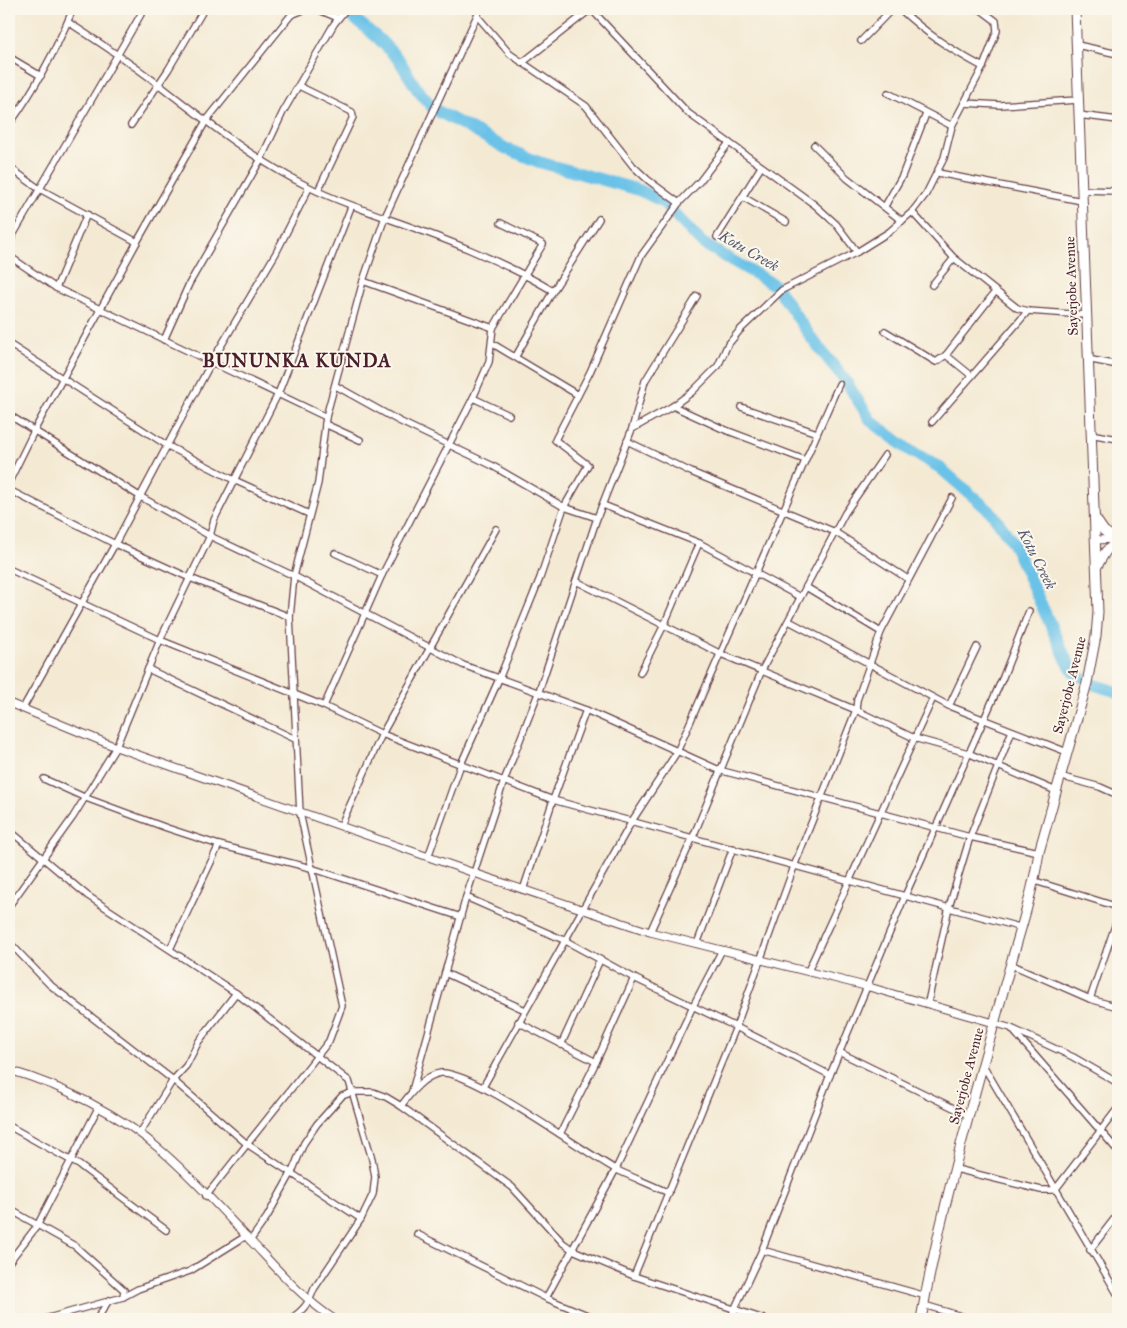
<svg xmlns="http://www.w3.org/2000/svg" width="1127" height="1328" font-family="'IM FELL Great Primer',serif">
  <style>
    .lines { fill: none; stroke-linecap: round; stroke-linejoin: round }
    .river { stroke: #6bc2e8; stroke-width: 12 }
    .minor-casing { stroke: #643d44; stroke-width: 8 }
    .tertiary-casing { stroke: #643d44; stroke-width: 9 }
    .primary-casing { stroke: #643d44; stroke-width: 11 }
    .minor { stroke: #fff; stroke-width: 5.5 }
    .tertiary { stroke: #fff; stroke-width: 7 }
    .primary { stroke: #fff; stroke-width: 9 }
    .labels { text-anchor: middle; stroke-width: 4; stroke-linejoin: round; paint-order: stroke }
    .street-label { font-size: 14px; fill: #4a1f2b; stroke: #fbf7ec }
    .water-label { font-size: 15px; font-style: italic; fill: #56586d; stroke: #fbf7ec }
    .district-label { font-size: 19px; font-weight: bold; letter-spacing: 1px; fill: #4a1f2b; stroke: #fbf7ec }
  </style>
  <rect width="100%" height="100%" fill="#fbf7ec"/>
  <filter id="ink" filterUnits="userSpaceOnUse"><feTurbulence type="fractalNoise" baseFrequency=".02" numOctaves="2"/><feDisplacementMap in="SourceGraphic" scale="10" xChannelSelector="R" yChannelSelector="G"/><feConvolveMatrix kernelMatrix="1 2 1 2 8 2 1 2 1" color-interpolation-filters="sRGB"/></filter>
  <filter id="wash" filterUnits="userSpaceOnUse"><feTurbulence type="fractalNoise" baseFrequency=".0096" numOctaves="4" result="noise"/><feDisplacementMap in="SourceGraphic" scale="20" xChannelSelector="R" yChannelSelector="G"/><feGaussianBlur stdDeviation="1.12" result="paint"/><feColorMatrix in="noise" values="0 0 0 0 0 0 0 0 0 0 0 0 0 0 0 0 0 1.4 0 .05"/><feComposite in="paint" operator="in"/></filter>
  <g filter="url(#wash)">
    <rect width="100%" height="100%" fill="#f4ead4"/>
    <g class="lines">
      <g class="river">
        <polyline points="343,9 379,39 399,60 417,89 434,109 507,149 539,162 639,190 662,201 702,243 776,286 812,339 845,380 871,421 909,450 939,467 992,513 1013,543 1067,661 1074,672 1081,677"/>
        <polyline points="1095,685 1118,692"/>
      </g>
    </g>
  </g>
  <g filter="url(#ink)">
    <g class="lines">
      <g class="minor-casing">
        <g id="minor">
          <polyline points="317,9 338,18"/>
          <path d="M900,9C927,34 951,50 983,67"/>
          <polyline points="478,17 510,54 586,106 633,166 648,180 679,203 700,181 729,143"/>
          <path d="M68,22C99,42 129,62 158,84C206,121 254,160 309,187C334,200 360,208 386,218C443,238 501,260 553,291"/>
          <polyline points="861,41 892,9"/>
          <polyline points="1077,45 1118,54"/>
          <polyline points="9,57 41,76"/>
          <polyline points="522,63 587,12 593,11 688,113 815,205 836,224 857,252 889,232 912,212 926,194 944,158 952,126 983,67 997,31 996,21 980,9"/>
          <polyline points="299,86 352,112 353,117 318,191"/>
          <polyline points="888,93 952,126"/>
          <polyline points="964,103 1000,105 1078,100"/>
          <polyline points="1078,115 1118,120"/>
          <path d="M9,125C35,89 56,50 73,9"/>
          <polyline points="131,125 168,70 204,9"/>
          <polyline points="814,145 847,178 902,221"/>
          <polyline points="9,167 38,188 137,242"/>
          <polyline points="938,173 1082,201"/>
          <polyline points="1082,190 1118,191"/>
          <polyline points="743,197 786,222"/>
          <polyline points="885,206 902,176 926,114"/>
          <polyline points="912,212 954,258 1017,308 1028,311 1086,315"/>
          <polyline points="717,237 761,167"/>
          <polyline points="9,242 144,9"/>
          <polyline points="9,256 56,288 326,417"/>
          <polyline points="932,285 954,258"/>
          <polyline points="56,288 87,214"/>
          <polyline points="493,328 543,244 501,223"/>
          <polyline points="885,331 936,362 946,355 995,292"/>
          <polyline points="164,340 189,284 261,159 283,112 334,24 346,9"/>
          <polyline points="9,344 168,446 234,480 309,514"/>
          <polyline points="493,344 578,395"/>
          <polyline points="946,355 972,376"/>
          <polyline points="516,356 553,291 599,219"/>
          <polyline points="1087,359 1118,365"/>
          <polyline points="336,386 399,421 491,465 564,507 597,518"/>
          <polyline points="473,398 509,415"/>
          <polyline points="673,406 723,429 805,460"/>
          <polyline points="741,407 817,433"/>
          <polyline points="9,415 141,497 210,536 294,576 463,665 586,710 719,770 970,837 1039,852"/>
          <polyline points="932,422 1028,311"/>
          <polyline points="325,424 360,440"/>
          <polyline points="632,429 673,406 692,392 718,366 727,346 740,330 782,290 857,252"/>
          <polyline points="1090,434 1118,439"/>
          <polyline points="627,441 691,472 835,532 908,579"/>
          <polyline points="9,482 34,431 137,242 206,121 291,15 306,9"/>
          <polyline points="9,490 115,544 23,708"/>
          <polyline points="603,505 699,543 800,597"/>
          <polyline points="335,553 382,575"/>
          <polyline points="9,569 160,640 324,706 382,734 553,800 1019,927"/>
          <polyline points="576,581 721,654 856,710 914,738 968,753 1056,791"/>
          <polyline points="806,587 881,632"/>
          <polyline points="290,617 190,578 115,544 211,363 276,253 309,188"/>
          <polyline points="789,621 949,706 1067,752"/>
          <polyline points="148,669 295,739"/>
          <polyline points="640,673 664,625 699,543"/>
          <polyline points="324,706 382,575 473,398 489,362 493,328 363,281"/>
          <polyline points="949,706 977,647"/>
          <polyline points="1059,776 1100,787 1118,795"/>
          <polyline points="44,779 86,798 167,828 219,845 311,868 461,917"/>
          <polyline points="341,825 382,734 496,529"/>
          <path d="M9,830L88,896L236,993L349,1081L372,1159L375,1177L373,1194L361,1219L314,1289C309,1303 303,1311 290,1319"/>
          <polyline points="428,857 461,764 499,679 540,578 564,507 588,465 555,440 590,372 641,256 679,203"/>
          <polyline points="1035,881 1118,907"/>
          <polyline points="523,890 553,800 586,710"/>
          <polyline points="466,897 566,941 634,978 736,1027 830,1075"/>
          <polyline points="9,906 73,817 116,747 160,640 210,536 214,520 278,394 351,207"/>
          <polyline points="650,932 693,837 762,670 845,513 885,455"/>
          <polyline points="9,942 49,984 173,1080 247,1144 361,1219"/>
          <polyline points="697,944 733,848"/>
          <polyline points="170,949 219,845"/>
          <polyline points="1010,964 1090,999 1118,1007"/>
          <polyline points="808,971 933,698"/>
          <polyline points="445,973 525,1010"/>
          <polyline points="1090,999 1118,917"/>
          <polyline points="928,1002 949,907 970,837 1012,731"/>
          <polyline points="518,1022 596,1062"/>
          <polyline points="994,1023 1011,1028 1118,1151"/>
          <polyline points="1013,1029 1073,1057 1118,1083"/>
          <polyline points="561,1045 600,960"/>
          <polyline points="841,1053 970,1116"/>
          <polyline points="983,1065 1118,1295"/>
          <polyline points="483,1087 632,821 677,752 839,384"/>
          <polyline points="412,1091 466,897 504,781 539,691 597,518 632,429 645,381 697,296"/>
          <path d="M401,1106C410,1094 424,1075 441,1073C472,1070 583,1152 617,1170C634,1178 652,1185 669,1193"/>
          <polyline points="9,1126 79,1165 166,1230"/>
          <polyline points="140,1133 173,1080 186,1066 199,1041 236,993"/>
          <polyline points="560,1134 596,1062 634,978"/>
          <polyline points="956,1169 1041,1190 1055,1190 1118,1108"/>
          <polyline points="206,1196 329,1041 342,1006 300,813 290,617 294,576 318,483 326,417 363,281 385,217 480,9"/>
          <polyline points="9,1209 75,1246 124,1290 123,1297"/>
          <polyline points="417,1234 546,1298 597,1319"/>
          <polyline points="250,1241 267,1217 292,1172 304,1143 317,1124 342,1096 353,1092 373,1092 386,1097 401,1106 512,1187 563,1243 573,1250 634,1276 764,1319"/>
          <polyline points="762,1250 926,1296"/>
          <polyline points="1090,1250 1118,1214"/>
          <polyline points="9,1262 37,1226 98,1108"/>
          <polyline points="634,1276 736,1027 795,864 856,710 857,700 881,632 952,498"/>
          <polyline points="546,1298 616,1169 693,1006 722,950"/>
          <polyline points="924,1305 971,1319"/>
          <polyline points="45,1319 123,1297 138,1289 190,1271 246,1236"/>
          <polyline points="97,1319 109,1300"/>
          <polyline points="730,1319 762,1250 830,1075 905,896 1003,677 1029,611"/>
        </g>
      </g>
      <g class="tertiary-casing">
        <g id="tertiary">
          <polyline points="1096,540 1118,539"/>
          <polyline points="9,703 116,747 474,873 650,932 869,987 994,1023"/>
          <path d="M9,1070C63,1086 120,1114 163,1152C192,1177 219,1207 246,1236C274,1265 300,1297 334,1319"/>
        </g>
      </g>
      <g class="primary-casing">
        <g id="primary">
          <polyline points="1095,518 1104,531 1116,539"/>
          <polyline points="1097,566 1106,551 1118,541"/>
          <path d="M921,1319C941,1208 974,1097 1004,988C1016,943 1032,898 1039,852L1087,683L1096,636L1098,612L1075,9"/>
        </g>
      </g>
      <use href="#minor" class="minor"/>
      <use href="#tertiary" class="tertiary"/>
      <use href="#primary" class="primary"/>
    </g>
  </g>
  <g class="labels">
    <g class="street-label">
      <text transform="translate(1071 286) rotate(-92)" y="5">Sayerjobe Avenue</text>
      <text transform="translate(1069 685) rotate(-76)" y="5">Sayerjobe Avenue</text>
      <text transform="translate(966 1076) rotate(-75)" y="5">Sayerjobe Avenue</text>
    </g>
    <g class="water-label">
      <text transform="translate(749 251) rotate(30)" y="5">Kotu Creek</text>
      <text transform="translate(1037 559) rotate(63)" y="5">Kotu Creek</text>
    </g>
    <g class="district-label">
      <text x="297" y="367">BUNUNKA KUNDA</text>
    </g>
  </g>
  <rect width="1127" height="1328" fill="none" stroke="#fbf7ec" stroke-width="30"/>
</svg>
